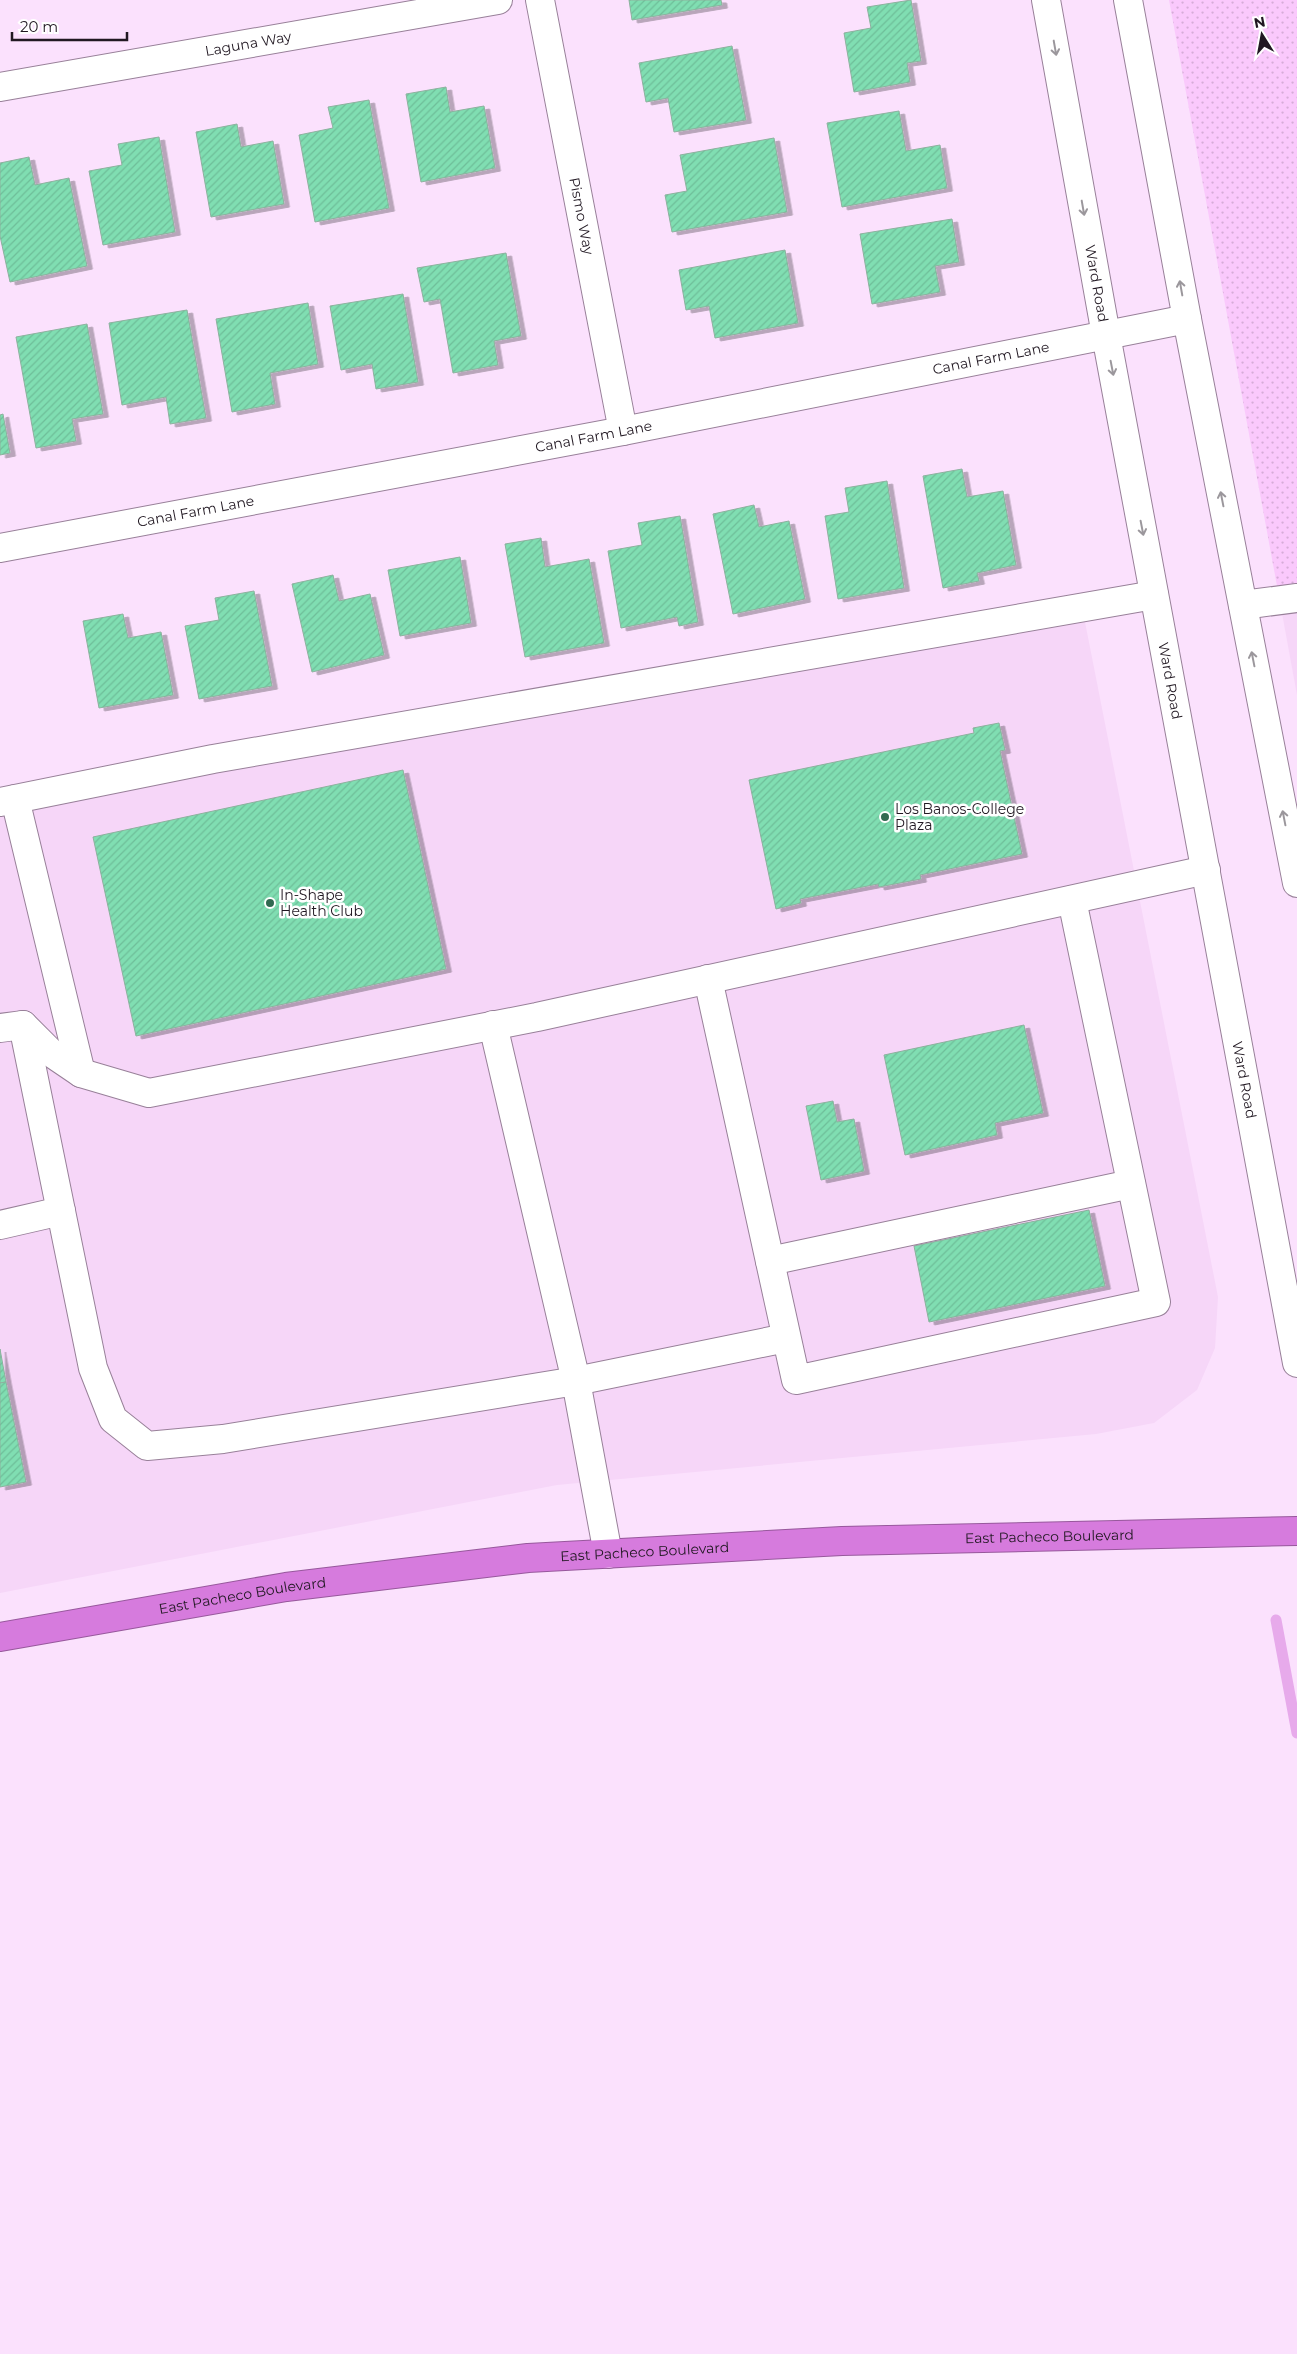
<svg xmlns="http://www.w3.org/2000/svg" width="1297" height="2354" font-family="Montserrat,sans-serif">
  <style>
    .built { fill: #f6d6f8 }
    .grass { fill: url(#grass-dots) }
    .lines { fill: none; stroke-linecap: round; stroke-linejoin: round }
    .stream { stroke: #e7aaeb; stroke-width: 11 }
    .building { fill: url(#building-hatch); stroke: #8db19e; filter: url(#shadow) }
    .minor-casing { stroke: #988099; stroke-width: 30 }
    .highway-casing { stroke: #97589c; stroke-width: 30 }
    .minor { stroke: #fff; stroke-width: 28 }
    .highway { stroke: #d67bdd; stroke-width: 28 }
    .oneway { stroke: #9b979c }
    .poi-dot { fill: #316950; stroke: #fff; stroke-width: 2 }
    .labels { text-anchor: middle; stroke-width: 5; stroke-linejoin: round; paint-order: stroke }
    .street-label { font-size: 14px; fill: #211822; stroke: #fff }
    .poi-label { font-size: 14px; fill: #211822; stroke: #fff; text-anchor: start }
  </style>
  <defs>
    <pattern id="grass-dots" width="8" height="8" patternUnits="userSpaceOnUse" patternTransform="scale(1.25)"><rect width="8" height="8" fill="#fac9fc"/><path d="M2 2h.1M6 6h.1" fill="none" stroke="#d6acd8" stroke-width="1.8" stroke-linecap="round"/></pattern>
    <pattern id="building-hatch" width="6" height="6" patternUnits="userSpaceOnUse" patternTransform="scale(1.25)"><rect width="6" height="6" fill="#80deb2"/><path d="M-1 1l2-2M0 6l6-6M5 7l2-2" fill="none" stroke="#6ebe99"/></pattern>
    <filter id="shadow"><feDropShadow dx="5.5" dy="3" stdDeviation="0" flood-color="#0004"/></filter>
  </defs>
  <rect width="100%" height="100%" fill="#fbe1fd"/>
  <g class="built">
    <polygon points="1297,584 1297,695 1277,586"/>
    <polygon points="1085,622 1218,1297 1215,1348 1197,1390 1154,1423 1096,1434 557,1485 0,1593 0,809"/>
  </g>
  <polygon class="grass" points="1169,0 1297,0 1297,584 1277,586"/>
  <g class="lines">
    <polyline class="stream" points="1276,1620 1297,1733"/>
  </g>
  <g class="building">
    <polygon points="629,0 721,0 722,5 632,20"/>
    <polygon points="911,0 921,61 907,63 910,82 854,92 844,33 871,28 867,7"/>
    <polygon points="732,46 746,120 674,132 668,98 646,102 639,63"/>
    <polygon points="446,87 450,112 484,106 495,168 421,182 406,94"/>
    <polygon points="369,100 389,208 315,222 299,135 333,128 328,107"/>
    <polygon points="899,111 906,151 940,145 947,188 842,207 827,123"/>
    <polygon points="237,124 241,147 273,141 284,204 211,217 196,132"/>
    <polygon points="159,137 175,232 103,245 89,171 122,165 118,144"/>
    <polygon points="774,138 787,212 672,232 665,195 687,191 680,155"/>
    <polygon points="29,157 35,185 69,178 87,266 10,282 0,236 0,163"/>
    <polygon points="952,219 959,262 935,266 940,292 872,304 860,234"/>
    <polygon points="785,250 798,323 715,338 709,306 686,310 679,270"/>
    <polygon points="506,253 521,336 494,341 498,365 453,373 440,299 424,302 417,268"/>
    <polygon points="403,294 418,382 376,389 372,364 341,370 330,306"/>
    <polygon points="308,303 318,364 270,373 275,404 232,412 216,319"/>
    <polygon points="187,310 206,418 170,424 166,397 122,405 109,323"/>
    <polygon points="87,324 103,414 72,419 76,441 36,448 16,337"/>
    <polygon points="3,414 10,453 0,455 0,415"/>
    <polygon points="962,469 967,497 1003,491 1016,565 977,573 979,581 943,588 923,476"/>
    <polygon points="887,481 904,588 838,599 825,516 849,512 845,488"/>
    <polygon points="754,505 759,527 789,521 805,599 733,614 713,514"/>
    <polygon points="680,516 698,622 679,626 677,617 621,628 608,551 642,545 638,523"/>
    <polygon points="541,538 545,567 589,559 604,643 525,657 505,544"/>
    <polygon points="460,557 471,623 400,636 388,570"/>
    <polygon points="333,575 339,601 370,594 384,655 312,672 292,584"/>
    <polygon points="254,591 272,686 199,699 185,626 219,620 215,598"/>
    <polygon points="123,614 128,638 161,632 173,695 99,708 83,621"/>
    <polygon points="999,723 1005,750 1000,751 1022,854 920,875 921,879 879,887 878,884 800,899 801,903 776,909 749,780 974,733 973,728"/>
    <polygon points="403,770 446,969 136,1036 93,837"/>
    <polygon points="1024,1025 1043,1113 995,1123 997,1135 905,1155 884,1055"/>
    <polygon points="833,1101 837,1122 854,1119 864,1171 821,1180 806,1106"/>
    <polygon points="1089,1210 1105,1286 929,1322 914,1246"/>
    <polygon points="0,1349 6,1382 0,1383"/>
    <polygon points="6,1382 26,1482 0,1487 0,1383"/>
  </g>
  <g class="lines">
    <g class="minor-casing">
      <g id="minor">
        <path id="s1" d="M540,0L623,431"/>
        <path id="s2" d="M1046,0L1106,335L1297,1363"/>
        <polyline points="1128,0 1187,319 1297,883"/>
        <path id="s3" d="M0,87L498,0"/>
        <path id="s4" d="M0,548L623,431L1187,319"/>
        <polyline points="1243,605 1297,598"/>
        <polyline points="15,799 81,1073"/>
        <polyline points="0,802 213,759 1154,595"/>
        <polyline points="708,979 796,1380 1156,1302 1072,900"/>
        <polyline points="23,1025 93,1368 113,1419 147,1446 223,1439 576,1381 786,1338"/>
        <polyline points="493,1025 576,1381 608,1554"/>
        <polyline points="0,1028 23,1025 50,1052 81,1073 149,1093 537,1017 1206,870"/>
        <polyline points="0,1225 61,1211"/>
        <polyline points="770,1261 1131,1184"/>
      </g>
    </g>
    <g class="highway-casing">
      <g id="highway">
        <path id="s5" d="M0,1637L286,1587L528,1558L842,1541L1297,1531"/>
      </g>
    </g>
    <use href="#minor" class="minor"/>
    <use href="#highway" class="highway"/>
  </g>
  <defs><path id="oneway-shaft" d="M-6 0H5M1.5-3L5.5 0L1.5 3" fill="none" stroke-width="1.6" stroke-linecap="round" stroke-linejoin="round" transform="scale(1.25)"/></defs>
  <g class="oneway">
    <use href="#oneway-shaft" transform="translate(1055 48) rotate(80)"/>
    <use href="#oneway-shaft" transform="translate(1083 208) rotate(80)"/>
    <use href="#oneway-shaft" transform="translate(1181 288) rotate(-100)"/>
    <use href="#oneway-shaft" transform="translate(1112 368) rotate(79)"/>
    <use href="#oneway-shaft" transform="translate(1222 499) rotate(-101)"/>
    <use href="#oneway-shaft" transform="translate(1142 528) rotate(79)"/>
    <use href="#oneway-shaft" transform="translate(1253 659) rotate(-101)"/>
    <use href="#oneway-shaft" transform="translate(1284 818) rotate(-101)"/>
  </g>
  <g class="poi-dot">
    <circle cx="885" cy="817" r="5"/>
    <circle cx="270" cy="903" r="5"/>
  </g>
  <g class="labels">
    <g class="street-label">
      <text dy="5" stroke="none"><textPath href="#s3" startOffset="252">Laguna Way</textPath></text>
      <text dy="5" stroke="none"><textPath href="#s1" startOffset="220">Pismo Way</textPath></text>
      <text dy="5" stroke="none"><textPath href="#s2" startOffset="288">Ward Road</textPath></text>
      <text dy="5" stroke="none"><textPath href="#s4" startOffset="1009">Canal Farm Lane</textPath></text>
      <text dy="5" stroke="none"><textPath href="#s4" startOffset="604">Canal Farm Lane</textPath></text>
      <text dy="5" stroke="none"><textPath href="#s4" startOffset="199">Canal Farm Lane</textPath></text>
      <text dy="5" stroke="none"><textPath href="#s2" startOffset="692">Ward Road</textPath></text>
      <text dy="5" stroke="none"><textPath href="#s2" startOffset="1098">Ward Road</textPath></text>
      <text dy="5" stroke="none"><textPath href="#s5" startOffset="1056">East Pacheco Boulevard</textPath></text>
      <text dy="5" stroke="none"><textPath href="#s5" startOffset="651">East Pacheco Boulevard</textPath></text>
      <text dy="5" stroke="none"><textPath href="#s5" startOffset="246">East Pacheco Boulevard</textPath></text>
    </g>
    <g class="poi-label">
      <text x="895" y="814">Los Banos-College<tspan x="895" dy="16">Plaza</tspan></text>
      <text x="280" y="900">In-Shape<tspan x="280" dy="16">Health Club</tspan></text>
    </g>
  </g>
  <g transform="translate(1262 35) rotate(349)" stroke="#ffffff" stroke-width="4" paint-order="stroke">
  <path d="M0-4L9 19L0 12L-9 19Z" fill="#211822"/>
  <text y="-8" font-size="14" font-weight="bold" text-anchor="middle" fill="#211822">N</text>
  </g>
  <path d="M12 32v8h115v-8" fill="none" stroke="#211822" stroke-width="2.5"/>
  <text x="20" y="32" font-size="15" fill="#211822" stroke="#ffffff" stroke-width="4" paint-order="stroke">20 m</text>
</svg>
